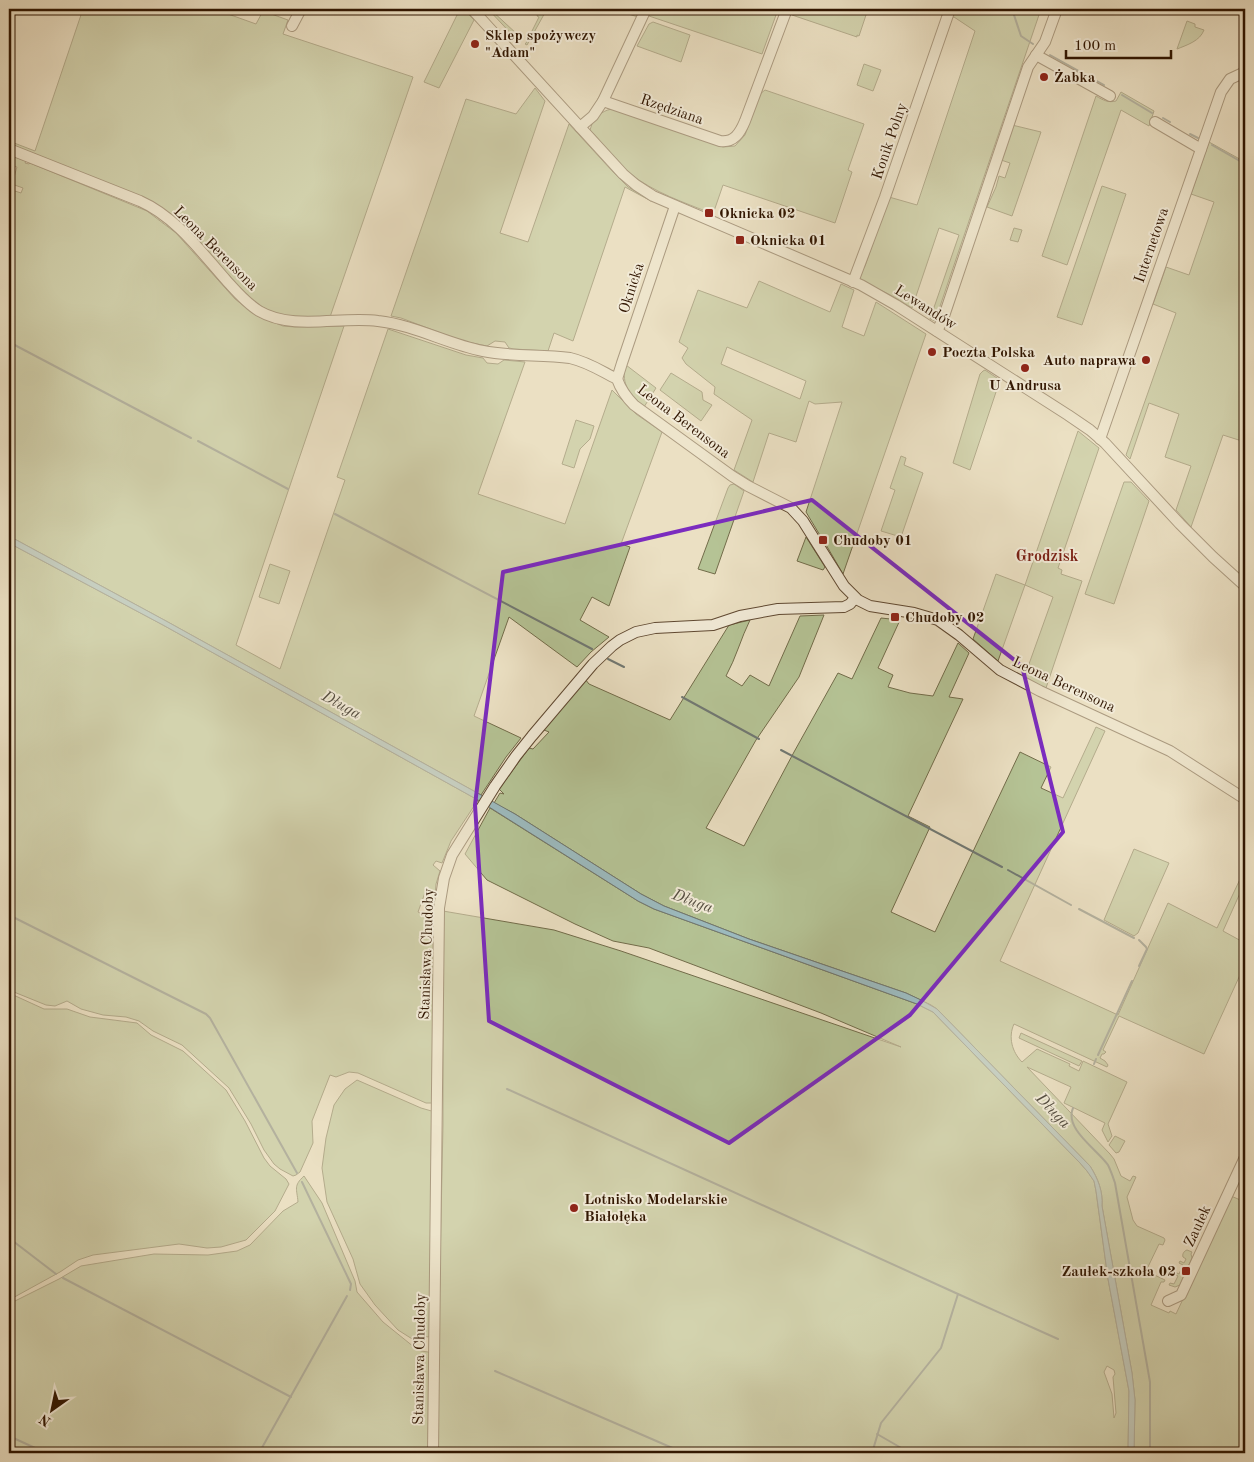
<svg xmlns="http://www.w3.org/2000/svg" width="1254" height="1462" font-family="'Old Standard TT',serif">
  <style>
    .green { fill: #b5c395; stroke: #726c4a; fill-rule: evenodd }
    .water { fill: #9cbabe; stroke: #717872 }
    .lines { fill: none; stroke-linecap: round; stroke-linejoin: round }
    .stream { stroke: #717872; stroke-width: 2 }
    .minor-casing { stroke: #5f4831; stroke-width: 12 }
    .minor { stroke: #f2ebd8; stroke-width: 10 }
    .marked { fill: none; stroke: #7b2cbf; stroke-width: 4; stroke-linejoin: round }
    .poi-dot { fill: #8f2418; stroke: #f2ebd8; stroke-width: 2 }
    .labels { text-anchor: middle; stroke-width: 4; stroke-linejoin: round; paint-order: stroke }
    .poi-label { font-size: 15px; font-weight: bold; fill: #301500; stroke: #f2ebd8; text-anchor: start }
    .street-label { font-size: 15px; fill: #301500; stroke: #f2ebd8 }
    .neighbourhood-label { font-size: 16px; font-weight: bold; fill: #7a1f14; stroke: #f2ebd8 }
    .water-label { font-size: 16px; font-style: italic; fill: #564f42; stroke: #f2ebd8 }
  </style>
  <rect width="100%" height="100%" fill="#ebe0c3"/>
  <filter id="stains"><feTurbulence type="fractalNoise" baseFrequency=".004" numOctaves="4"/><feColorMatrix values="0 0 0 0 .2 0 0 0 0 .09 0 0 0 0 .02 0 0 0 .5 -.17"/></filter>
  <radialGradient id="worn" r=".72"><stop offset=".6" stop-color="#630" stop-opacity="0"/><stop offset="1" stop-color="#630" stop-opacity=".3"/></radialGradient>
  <g class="green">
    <path d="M83,9H214L256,24L263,11L288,20L283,34L413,77L330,317C314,317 296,319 280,315C250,308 215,260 194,237V235L188,228H186L174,219L9,145V141L35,151Z"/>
    <polygon points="460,9 463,9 474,20 439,88 424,82"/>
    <polygon points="488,9 490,9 518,35 516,39"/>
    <polygon points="540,9 547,9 527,45 525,44 526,43 539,17 537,16"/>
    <polygon points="612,9 642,9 638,17"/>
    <polygon points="649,9 757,9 776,15 762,54 646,15"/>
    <polygon points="794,9 868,9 859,36 857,35 857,37 792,15"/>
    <polygon points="954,9 1041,9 935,321 930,319 959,235 939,228 912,308 894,297 857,278 865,266 889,197 917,205 975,31 954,17 951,18"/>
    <path d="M1187,21L1195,24V27L1204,30C1200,41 1187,45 1177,49Z"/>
    <polygon points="653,22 690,35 681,62 637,46 649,24"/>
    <polygon points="864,64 881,70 873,91 857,85"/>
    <polygon points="535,88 545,101 500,233 528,242 569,124 613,172 628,187 651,201 625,187 573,341 554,333 548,351 514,349 509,348 505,342 495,341 487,346 462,341 401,318 391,316 466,99 516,114"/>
    <path d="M765,90L864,124L848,170L852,172L835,223L723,185L713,214C683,202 655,193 629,173L635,180L590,130L592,124L590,122C598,116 604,109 614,109L723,147L735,146L745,135L760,94Z"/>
    <path d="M1121,92L1154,111L1149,126L1121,110L1067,265L1042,256L1096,96C1103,100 1108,103 1116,101Z"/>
    <polygon points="1012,125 1041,132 1012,216 987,207 996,187 999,176 1005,178 1010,163 1001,160"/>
    <polygon points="1209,142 1245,162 1245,442 1223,435 1191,527 1176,510 1191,466 1165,457 1179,414 1149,403 1130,459 1126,455 1176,313 1153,304 1166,267 1189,275 1214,202 1191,194"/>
    <polygon points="9,155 26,161 25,163 29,164 30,163 147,211 176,233 235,299 257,316 283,326 295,327 344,326 236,645 280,669 345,480 337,477 388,329 466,355 483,358 487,363 498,364 504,360 525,362 478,494 565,524 612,390 636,414 662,432 621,544 630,547 609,606 592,597 580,620 609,637 591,652 577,667 509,617 474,716 521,738 506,757 481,795 166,621 9,536 9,209 15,191 21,193 23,188 9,183 9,176 14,177 17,167 9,165 11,160 9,159"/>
    <polygon points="1102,186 1126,194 1082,325 1057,317"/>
    <polygon points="1014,228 1022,230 1018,242 1010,240"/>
    <path d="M759,281L830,312L841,284L854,290L842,327L864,336L876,302L926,334L843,574L825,543L826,542L822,537H821L806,512L842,402L815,404L809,401L796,442L769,433L753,482L734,470L752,420L714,394L715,387L686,364L682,358L688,348L679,342L698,290L747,308ZM727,347L806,381L800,399L721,364Z"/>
    <path d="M626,365L656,388L644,407C631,395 620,385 626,365Z"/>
    <polygon points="985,370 1000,380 970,470 953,463 980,374 983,371"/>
    <polygon points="671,373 702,392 703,400 712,405 701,421 660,390"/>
    <polygon points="576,420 594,426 590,439 580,449 574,468 562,464"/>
    <polygon points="1078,431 1099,448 1058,568 1062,570 1061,574 1082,581 1046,688 1024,678 1053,597 1025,585 998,661 973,639 996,574 1025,585"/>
    <polygon points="901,456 906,458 904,465 923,473 901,537 881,531 895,490 890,488"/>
    <polygon points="1124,482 1131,482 1149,501 1114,604 1085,594"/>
    <polygon points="734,484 744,491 715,574 698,569 728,488 730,485"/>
    <polygon points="806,537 825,567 823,570 797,561"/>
    <polygon points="9,543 163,625 478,800 451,841 442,863 436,861 433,865 440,871 436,884 434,906 431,903 430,897 426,890 418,912 422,914 436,911 433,1098 432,1103 426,1103 358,1073 349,1072 336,1077 330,1075 312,1121 313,1143 300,1172 296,1175 293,1176 280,1169 274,1164 264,1150 251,1124 229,1088 182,1045 153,1031 139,1021 126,1017 103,1015 81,1009 67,1001 55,1006 46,1005 9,990"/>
    <polygon points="270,564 290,571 279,604 259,597"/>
    <path d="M824,615L799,677L756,740L706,828L744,846L794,752L838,673L852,679L881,618L900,620L878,668L893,675L888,687L910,693L933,696L958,643L969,653L949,697L963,699L908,816L930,827L891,912L935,932L1020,752L1051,767L1041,788L1063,798L1096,727L1105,731L1000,961L1118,1015L1168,903L1217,928L1242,875L1245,876V882L1223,931L1243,942L1245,937V964L1204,1054L1119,1016L1103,1050L1106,1052L1104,1054H1102L1100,1058L1105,1061L1108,1065L1107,1067L1014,1024C1008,1037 1012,1052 1022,1062L1037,1049L1070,1064L1069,1066L1079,1071L1083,1061L1127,1082L1108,1124L1112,1136L1108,1142L1102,1130L1105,1123L1064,1103L1071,1087L1027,1067L1110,1154L1114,1159L1121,1176L1130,1181L1133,1176L1136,1177L1127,1197L1133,1220L1137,1226L1164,1238L1165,1240L1163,1245L1159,1244L1146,1271L1165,1280L1164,1282H1161L1151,1305L1169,1313L1170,1311L1176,1314L1231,1196L1245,1202V1453H1134L1135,1400L1132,1373L1102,1206C1103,1192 1098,1178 1090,1166L937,1009L931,1005L906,993L749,939L664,906L641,894L515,814L494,803L500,793L504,794L499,789L529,748L533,749L549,732L544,730L585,679L589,684L670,720L729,625L750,620C741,638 736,658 726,676L742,686L750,675L769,686L800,616Z"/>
    <path d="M490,808L638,901L654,909L917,1004L933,1012L1080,1163L1087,1171L1094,1181L1096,1191L1108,1279L1129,1391L1128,1453H436L443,1125V911L554,930L621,951L901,1047L821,1013L649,948L613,941L575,924L487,880L465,854ZM1107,1366L1114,1370L1115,1374L1113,1377L1116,1413L1114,1418L1112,1394L1104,1372Z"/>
    <polygon points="1134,849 1169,863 1138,933 1134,936 1104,920"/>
    <polygon points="9,993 44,1009 67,1009 90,1017 137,1023 151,1035 183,1051 226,1090 245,1121 264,1158 270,1166 286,1179 289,1184 275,1211 246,1240 221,1247 207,1248 179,1244 93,1255 78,1260 60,1272 9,1300"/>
    <polygon points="1021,1033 1082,1061 1079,1066 1019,1038"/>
    <polygon points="357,1080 421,1108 435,1112 431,1335 428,1337 419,1335 417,1342 398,1330 375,1305 360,1284 353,1259 327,1202 322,1168 326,1138 334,1105 345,1089"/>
    <polygon points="1115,1136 1125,1141 1119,1152 1116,1153 1109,1145"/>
    <path d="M304,1176L322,1203L355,1281L357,1292L383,1322L414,1347L421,1351L428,1352L430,1354L429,1453H9V1304L59,1279L81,1266L154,1254L208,1255L237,1251L250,1245L283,1211L298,1202C297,1189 293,1186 304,1176Z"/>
    <path d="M1187,1250L1192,1252L1191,1254L1192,1258L1180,1285L1175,1287L1169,1285L1170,1283L1174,1284L1178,1276L1174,1274L1175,1272L1179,1274L1183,1265L1179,1263L1180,1261L1184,1263L1186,1259L1183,1257C1182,1254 1184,1251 1187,1250Z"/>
  </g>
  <path class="water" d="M9,536L166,621L481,795L515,814L641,894L664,906L749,939L906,993L921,1000L937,1009L1090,1166C1098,1179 1103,1191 1102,1206L1132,1373L1135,1400L1134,1453H1128L1129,1391L1108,1279L1096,1191L1094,1181L1087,1171L1080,1163L933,1012L917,1004L654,909L638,901L478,800L163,625L9,543Z"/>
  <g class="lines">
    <g class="stream">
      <polyline points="1012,9 1021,36 1033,44"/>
      <polyline points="1050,55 1104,85"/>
      <polyline points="1122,95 1152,113"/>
      <polyline points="1163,118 1170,122"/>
      <polyline points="1190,134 1198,138"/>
      <polyline points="1212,145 1245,164"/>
      <polyline points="9,342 191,438"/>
      <polyline points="198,441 288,489"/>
      <polyline points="335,514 592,649"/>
      <polyline points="608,659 624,667"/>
      <polyline points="682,697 759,739"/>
      <polyline points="781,750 1002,867"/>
      <polyline points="1008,870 1071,905"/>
      <polyline points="1079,909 1134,938"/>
      <polyline points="9,915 206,1014 210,1018 297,1173"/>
      <polyline points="1139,940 1146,947 1147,949 1139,966"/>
      <polyline points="1098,1055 1132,981"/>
      <polyline points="1094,1064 1096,1059"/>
      <polyline points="507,1089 958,1294"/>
      <path d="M1073,1108C1064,1129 1097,1149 1108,1165C1111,1171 1113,1177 1115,1183L1150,1382V1453"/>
      <polyline points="302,1182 351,1284 350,1290"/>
      <polyline points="9,1238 56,1274"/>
      <polyline points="63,1278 291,1397"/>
      <polyline points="495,1371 684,1453"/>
      <polyline points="877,1434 910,1453"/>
      <polyline points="9,1436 46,1453"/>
      <polyline points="259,1453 347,1296"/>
      <polyline points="872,1453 881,1423 941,1348 958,1294 1058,1339"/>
    </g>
    <g class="minor-casing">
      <g id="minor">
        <polyline points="472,9 623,174 636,185 653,196 861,285 896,305 1068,415 1090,430 1105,443 1180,524 1213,557 1245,586"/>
        <polyline points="292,26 301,9"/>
        <polyline points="1036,55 1110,96"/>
        <path d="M603,101L720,141C734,143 740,133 745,121L787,9"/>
        <polyline points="1155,122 1201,149"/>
        <polyline points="580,127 593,116 603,101 646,9"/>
        <path d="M9,149L140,201C176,217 201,252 226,280C236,291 246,303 259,311C293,331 340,316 378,321C415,325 447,344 483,351C512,357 541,354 570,358C588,362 601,371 617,379C621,390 626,397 634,405L732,476L748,486L791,508L803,521L844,586L858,600L870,606L914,613L938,620L959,635L1000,670L1040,691L1170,751L1245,799"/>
        <polyline points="853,282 885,197 950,9"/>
        <polyline points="937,331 943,319 1028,67 1045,42 1057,9"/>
        <polyline points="617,379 622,363 675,206"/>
        <polyline points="1100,439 1221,92 1230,79 1245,72"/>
        <polyline points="1168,1301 1181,1295 1245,1157"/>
        <polyline points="433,1453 439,908 444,878 452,855 495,786 516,756 532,736 593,664 612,646 620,640 636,632 655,628 713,625 740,616 778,609 844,607 850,604 855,598"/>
      </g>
    </g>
    <use href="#minor" class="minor"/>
  </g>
  <path d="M0 0H1254V1462H0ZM812,500L1022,666L1063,832L910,1015L729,1143L489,1021L475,805L503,572Z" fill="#ebe0c3" fill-opacity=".55" fill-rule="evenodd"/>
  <path class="marked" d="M812,500L1022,666L1063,832L910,1015L729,1143L489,1021L475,805L503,572Z"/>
  <g class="poi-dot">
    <circle cx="475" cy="44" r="5"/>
    <circle cx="1044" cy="77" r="5"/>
    <rect x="704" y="208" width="10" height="10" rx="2.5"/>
    <rect x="735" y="235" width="10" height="10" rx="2.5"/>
    <circle cx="932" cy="352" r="5"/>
    <circle cx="1146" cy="360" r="5"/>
    <circle cx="1025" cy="368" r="5"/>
    <rect x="818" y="535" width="10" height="10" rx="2.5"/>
    <rect x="890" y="612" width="10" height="10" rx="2.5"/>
    <circle cx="574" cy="1208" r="5"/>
    <rect x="1181" y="1266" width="10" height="10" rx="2.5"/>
  </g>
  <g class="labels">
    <g class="poi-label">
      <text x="485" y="40">Sklep spożywczy<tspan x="485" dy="17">"Adam"</tspan></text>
      <text x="1054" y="82">Żabka</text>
      <text x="719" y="218">Oknicka 02</text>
      <text x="750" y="245">Oknicka 01</text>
      <text x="942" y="357">Poczta Polska</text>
      <text x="1136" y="365" text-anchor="end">Auto naprawa</text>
      <text x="1025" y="390" text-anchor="middle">U Andrusa</text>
      <text x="833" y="545">Chudoby 01</text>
      <text x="905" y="622">Chudoby 02</text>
      <text x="584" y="1204">Lotnisko Modelarskie<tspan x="584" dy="17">Białołęka</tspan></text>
      <text x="1176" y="1276" text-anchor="end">Zaułek-szkoła 02</text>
    </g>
    <g class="street-label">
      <text transform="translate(672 109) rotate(19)" y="5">Rzędziana</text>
      <text transform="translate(889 141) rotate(-71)" y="5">Konik Polny</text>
      <text transform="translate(1151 245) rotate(-71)" y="5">Internetowa</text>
      <text transform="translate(216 248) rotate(45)" y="5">Leona Berensona</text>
      <text transform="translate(631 288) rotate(-72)" y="5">Oknicka</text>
      <text transform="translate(926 307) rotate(32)" y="5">Lewandów</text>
      <text transform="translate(684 421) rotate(37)" y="5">Leona Berensona</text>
      <text transform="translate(1064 684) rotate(25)" y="5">Leona Berensona</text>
      <text transform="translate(426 954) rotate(-88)" y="5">Stanisława Chudoby</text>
      <text transform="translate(1197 1226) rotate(-65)" y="5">Zaułek</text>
      <text transform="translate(419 1359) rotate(-89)" y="5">Stanisława Chudoby</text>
    </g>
    <g class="neighbourhood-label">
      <text x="1047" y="561">Grodzisk</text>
    </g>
    <g class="water-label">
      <text transform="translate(342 704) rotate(29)" y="6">Długa</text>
      <text transform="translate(693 900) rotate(20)" y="6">Długa</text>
      <text transform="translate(1054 1110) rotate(46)" y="6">Długa</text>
    </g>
  </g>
  <rect width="1254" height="1462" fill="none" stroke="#ebe0c3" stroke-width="30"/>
  <rect x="10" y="10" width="1234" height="1442" fill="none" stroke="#301500" stroke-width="2.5"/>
  <rect x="15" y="15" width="1224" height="1432" fill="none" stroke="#301500"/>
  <g transform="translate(52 1410) rotate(213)" stroke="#f2ebd8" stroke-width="4" paint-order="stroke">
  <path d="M0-4L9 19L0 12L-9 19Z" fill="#301500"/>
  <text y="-8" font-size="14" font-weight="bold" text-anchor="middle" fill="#301500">N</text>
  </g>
  <path d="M1066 50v8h105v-8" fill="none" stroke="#301500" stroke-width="2.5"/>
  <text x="1074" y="50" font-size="15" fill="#301500" stroke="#f2ebd8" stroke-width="4" paint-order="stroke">100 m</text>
  <rect width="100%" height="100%" filter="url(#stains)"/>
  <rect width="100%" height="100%" fill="url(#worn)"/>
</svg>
